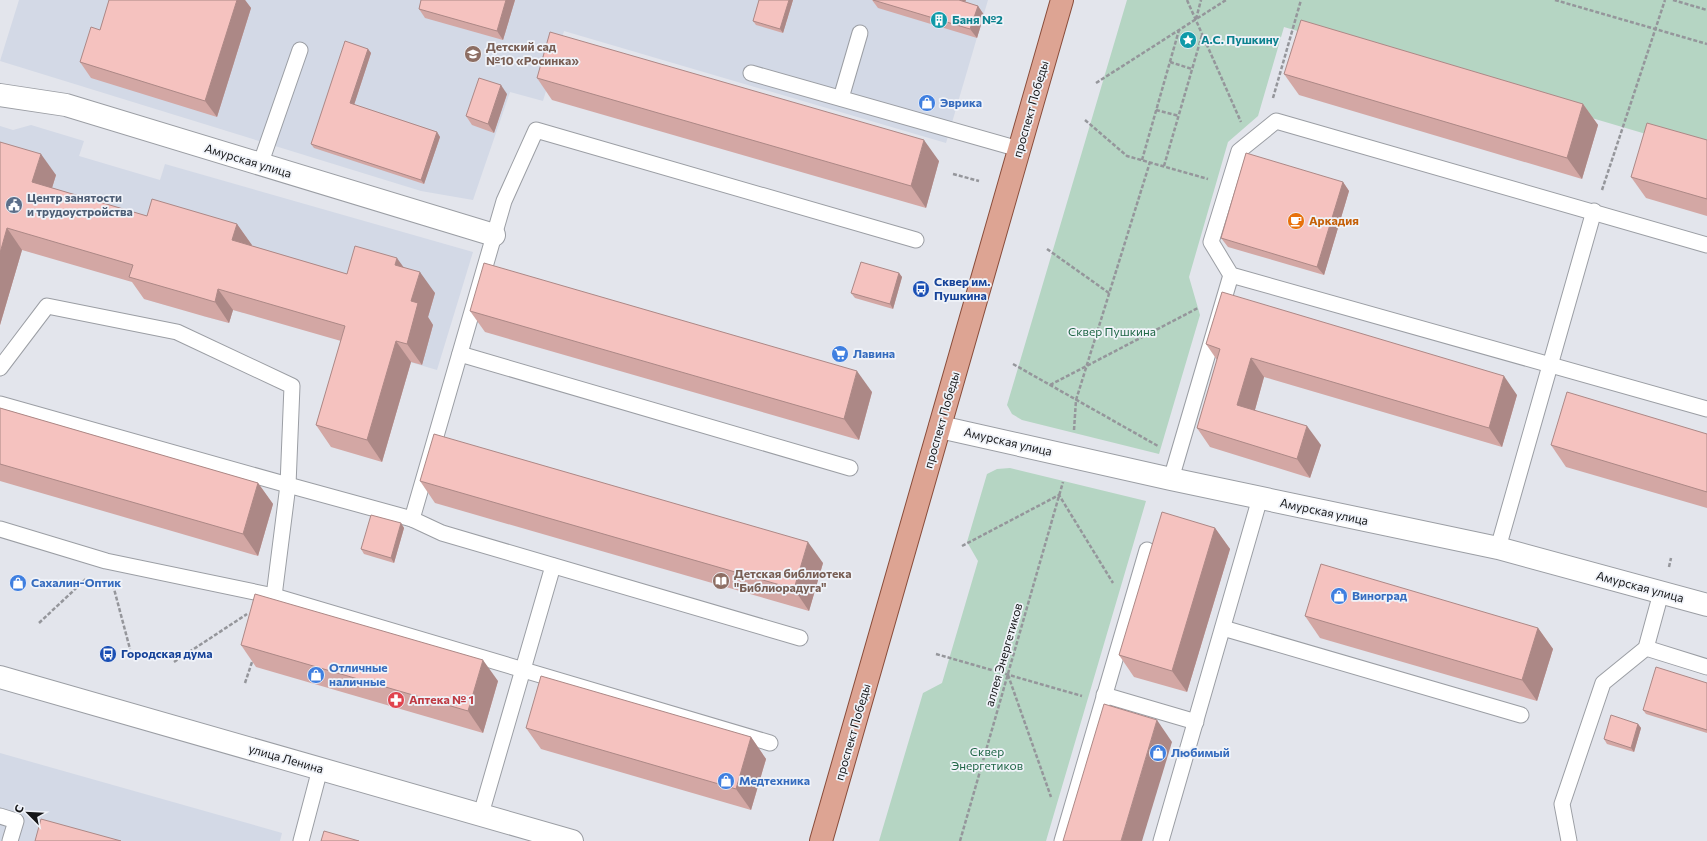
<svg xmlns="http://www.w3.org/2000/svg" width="1707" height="841" font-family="Commissioner,sans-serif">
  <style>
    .built { fill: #d3d9e6 }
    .green { fill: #b5d5c3 }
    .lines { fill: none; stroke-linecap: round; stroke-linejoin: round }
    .lane-casing { stroke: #9b9ea4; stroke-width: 17 }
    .street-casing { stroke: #9b9ea4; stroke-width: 24 }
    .secondary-casing { stroke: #9b9ea4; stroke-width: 24 }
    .primary-casing { stroke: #894c3a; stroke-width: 24 }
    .path { stroke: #95969b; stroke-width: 2.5; stroke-dasharray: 4 2; stroke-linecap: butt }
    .lane { stroke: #fff; stroke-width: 15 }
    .street { stroke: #fff; stroke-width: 22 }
    .secondary { stroke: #fff; stroke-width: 22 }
    .primary { stroke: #dda493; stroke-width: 22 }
    .wall { fill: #d3a7a4 }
    .shaded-wall { fill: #ac8886 }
    .building { fill: #f5c2bf; stroke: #ac8886 }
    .labels { text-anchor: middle; stroke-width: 3.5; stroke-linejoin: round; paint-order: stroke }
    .culture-label { font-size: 12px; font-weight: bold; fill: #0d838f; stroke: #f0f3f9; text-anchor: start }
    .education-label { font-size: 12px; font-weight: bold; fill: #785e54; stroke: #f0f3f9; text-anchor: start }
    .shop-label { font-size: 12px; font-weight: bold; fill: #366cbe; stroke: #f0f3f9; text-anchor: start }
    .street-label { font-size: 12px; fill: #161719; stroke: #f0f3f9 }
    .service-label { font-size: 12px; font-weight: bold; fill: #4e5e75; stroke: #f0f3f9; text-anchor: start }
    .food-label { font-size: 12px; font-weight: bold; fill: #c56008; stroke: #f0f3f9; text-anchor: start }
    .transit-label { font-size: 12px; font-weight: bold; fill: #164399; stroke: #f0f3f9; text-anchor: start }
    .park-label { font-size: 12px; fill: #1f6646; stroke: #f0f3f9 }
    .health-label { font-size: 12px; font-weight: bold; fill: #be3a42; stroke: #f0f3f9; text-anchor: start }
  </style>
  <rect width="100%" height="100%" fill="#e3e5ec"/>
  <g class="built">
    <polygon points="19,0 988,0 946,143 564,31 543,101 510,92 473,200 421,191 0,61"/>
    <polygon points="31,125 84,141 79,156 160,180 165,164 473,252 437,370 348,344 258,265 243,313 233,310 229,323 203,316 205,308 169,306 144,299 148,286 47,204 33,253 0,243 0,126 13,130"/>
    <polygon points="0,753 282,833 280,841 0,841"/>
  </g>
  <g class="green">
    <polygon points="1127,0 1707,0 1707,152 1284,27 1258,116 1228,142 1189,277 1200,315 1159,454 1022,420 1012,414 1007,405"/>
    <polygon points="1010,468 1146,501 1046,841 879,841 923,693 942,683 978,561 967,542 987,474 997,469"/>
  </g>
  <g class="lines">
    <g class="lane-casing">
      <g id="lane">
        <polyline points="751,73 1019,149"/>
        <polyline points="841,98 860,33"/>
        <polyline points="260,165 300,50"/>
        <polyline points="1707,245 1276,121 1239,151 1211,242 1231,275 1707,409"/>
        <polyline points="460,354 850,468"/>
        <polyline points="0,368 47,306 177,332 292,386 288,485 274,596"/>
        <polyline points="0,404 288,485 412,519 442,533 800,638"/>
        <polyline points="1171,479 1231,275"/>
        <polyline points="412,519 504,201 536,130 916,240"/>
        <polyline points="0,529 106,561 274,596 770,743"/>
        <polyline points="1498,548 1594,211"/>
        <polyline points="1223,628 1521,715"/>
        <polyline points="1646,648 1707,667"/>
        <polyline points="1104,695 1196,722"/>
        <polyline points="481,814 553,566"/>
        <polyline points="0,816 16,821 10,841"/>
        <polyline points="301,841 320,769"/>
        <polyline points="1062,841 1147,550"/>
        <polyline points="1161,841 1260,498"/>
        <polyline points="1569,841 1562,804 1603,683 1646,648 1661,593"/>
      </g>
    </g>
    <g class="street-casing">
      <g id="street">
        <polyline points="0,95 66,105 494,235"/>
        <polyline points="940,427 1171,479 1498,548 1707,605"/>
      </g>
    </g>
    <g class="secondary-casing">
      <polyline id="secondary" points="0,677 572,841"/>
    </g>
    <g class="primary-casing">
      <polyline id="primary" points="821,841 1062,0"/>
    </g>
    <g class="path">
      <polyline points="1187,0 1241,122"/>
      <polyline points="1555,0 1707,44"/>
      <polyline points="1673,0 1707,10"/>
      <polyline points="1196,19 1201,0"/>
      <polyline points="1170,62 1192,69"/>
      <polyline points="1096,83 1226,0"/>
      <polyline points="1273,98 1301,0"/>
      <polyline points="1156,110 1179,116"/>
      <polyline points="1085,120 1127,156 1208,179"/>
      <polyline points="1142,160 1179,30"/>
      <polyline points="1164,166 1202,35"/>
      <polyline points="953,174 979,181"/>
      <polyline points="1602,190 1665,0"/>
      <polyline points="1047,249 1109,293"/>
      <polyline points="1013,364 1158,446"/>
      <polyline points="1050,385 1198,308"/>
      <polyline points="1074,430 1076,400 1150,162"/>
      <polyline points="962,546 1059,495 1113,583"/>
      <polyline points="1669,567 1671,558"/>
      <polyline points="113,585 130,649"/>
      <polyline points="39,623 87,578"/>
      <polyline points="936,654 1082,696"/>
      <polyline points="174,662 247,614"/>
      <polyline points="1008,675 1051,797"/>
      <polyline points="245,683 253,659"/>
      <polyline points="960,841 1063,482"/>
    </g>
    <use href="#lane" class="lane"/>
    <use href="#street" class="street"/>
    <use href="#secondary" class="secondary"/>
    <use href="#primary" class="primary"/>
  </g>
  <g class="wall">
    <polygon points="109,0 245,0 251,8 217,117 91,78 80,62 100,30"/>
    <polygon points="421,0 515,0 503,40 425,18 419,9"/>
    <polygon points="759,0 793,0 783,33 756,25 753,21"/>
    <polygon points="872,0 965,2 978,6 984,15 977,38 878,8"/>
    <polygon points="368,49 371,53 354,105 437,132 440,137 424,184 314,148 311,144"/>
    <polygon points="1284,74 1583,104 1598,125 1582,179 1299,95"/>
    <polygon points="537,78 939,161 926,208 552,100"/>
    <polygon points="507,94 494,133 472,125 466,116"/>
    <polygon points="1707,140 1707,216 1646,198 1631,177"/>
    <polygon points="0,142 56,175 52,188 147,216 237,224 252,246 347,274 404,268 435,293 428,317 433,325 422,365 411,362 382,462 331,447 316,425 341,341 233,310 229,323 203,316 144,299 132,282 22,250 0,325"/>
    <polygon points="1343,182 1349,191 1324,275 1228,247 1221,238"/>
    <polygon points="899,273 902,277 893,309 855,298 851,293"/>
    <polygon points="470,311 872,392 859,440 485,332"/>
    <polygon points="1206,344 1517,395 1502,447 1264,377 1255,410 1321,445 1310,478 1210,447 1197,428 1217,360"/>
    <polygon points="0,408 258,483 273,504 258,556 0,481"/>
    <polygon points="1707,434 1707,508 1566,467 1551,445"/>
    <polygon points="420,481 823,563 809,611 435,503"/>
    <polygon points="401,523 404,528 394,563 364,554 361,549"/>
    <polygon points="1215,528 1230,549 1187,692 1134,677 1119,655"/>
    <polygon points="1305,616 1538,628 1553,649 1537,701 1320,638"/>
    <polygon points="241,645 498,681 483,733 256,667"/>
    <polygon points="1707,683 1707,733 1646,714 1643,710"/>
    <polygon points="1638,724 1641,728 1634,752 1607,744 1604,739"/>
    <polygon points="526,728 751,737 766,759 751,810 541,749"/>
  </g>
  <g class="shaded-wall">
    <polygon points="237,0 245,0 251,8 217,117 205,101"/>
    <polygon points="506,0 515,0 503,40 497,31"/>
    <polygon points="789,0 793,0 783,33 780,29"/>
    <polygon points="958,0 966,0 963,8"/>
    <polygon points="978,6 984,15 977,38 970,29"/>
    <polygon points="368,49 371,53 353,108 350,103"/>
    <polygon points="501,85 507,94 494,133 488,124"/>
    <polygon points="1583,104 1598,125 1582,179 1567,158"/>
    <polygon points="437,132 440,137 424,184 421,180"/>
    <polygon points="924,140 939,161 926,208 911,186"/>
    <polygon points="41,154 56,175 47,204 32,182"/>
    <polygon points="1343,182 1349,191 1324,275 1317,267"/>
    <polygon points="237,224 252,245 247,261 232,240"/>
    <polygon points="7,228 22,250 0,325 0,253"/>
    <polygon points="397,258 412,279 395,265"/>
    <polygon points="420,272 435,293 428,317 433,325 422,365 407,344 411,301"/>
    <polygon points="899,273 902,277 893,309 890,304"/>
    <polygon points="218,289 233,310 229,323 215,302"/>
    <polygon points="396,341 411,362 382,462 367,440"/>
    <polygon points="1251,358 1264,377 1251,424 1237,405"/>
    <polygon points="857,371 872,392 859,440 844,419"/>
    <polygon points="1504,376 1517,395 1502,447 1489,428"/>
    <polygon points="1307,426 1321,445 1310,478 1297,459"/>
    <polygon points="258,483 273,504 258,556 243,534"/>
    <polygon points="401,523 404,528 394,563 391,558"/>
    <polygon points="1215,528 1230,549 1187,692 1172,671"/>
    <polygon points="808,542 823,563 809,611 794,589"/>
    <polygon points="1538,628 1553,649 1537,701 1522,680"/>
    <polygon points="483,660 498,681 483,733 468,711"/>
    <polygon points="1157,720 1172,742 1142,841 1121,841"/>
    <polygon points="1638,724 1641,728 1634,752 1631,748"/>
    <polygon points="751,737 766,759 751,810 736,789"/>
  </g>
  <g class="building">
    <polygon points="109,0 237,0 205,101 80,62 91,27 100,30"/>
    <polygon points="421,0 506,0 497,31 419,9"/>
    <polygon points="759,0 789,0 780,29 753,21"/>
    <polygon points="873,0 959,0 978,6 970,29"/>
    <polygon points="1301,20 1583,104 1567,158 1284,74"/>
    <polygon points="550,32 924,140 911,186 537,78"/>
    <polygon points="345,41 368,49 350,103 437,132 421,180 311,144"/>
    <polygon points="479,78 501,85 488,124 466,116"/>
    <polygon points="1647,123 1707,140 1707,199 1631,177"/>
    <polygon points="0,142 41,154 32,182 147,216 152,199 237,224 232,240 347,274 355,246 397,258 395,265 420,272 411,301 418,303 407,344 396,341 367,440 316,425 345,326 218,289 215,302 188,294 129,277 133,265 7,228 0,253"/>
    <polygon points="1246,153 1343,182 1317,267 1221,238"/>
    <polygon points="861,262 899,273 890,304 851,293"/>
    <polygon points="484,263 857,371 844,419 470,311"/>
    <polygon points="1222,292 1504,376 1489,428 1251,358 1237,405 1307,426 1297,459 1197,428 1220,349 1206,344"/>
    <polygon points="1567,392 1707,434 1707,492 1551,445"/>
    <polygon points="0,408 258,483 243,534 0,464"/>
    <polygon points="434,434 808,542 794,589 420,481"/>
    <polygon points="1162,512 1215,528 1172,671 1119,655"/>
    <polygon points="371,515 401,523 391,558 361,549"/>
    <polygon points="1321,564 1538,628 1522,680 1305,616"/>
    <polygon points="255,594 483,660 468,711 241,645"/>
    <polygon points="1656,667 1707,683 1707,730 1643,710"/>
    <polygon points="541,676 751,737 736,789 526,728"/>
    <polygon points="1104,704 1157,720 1121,841 1063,841"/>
    <polygon points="1611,715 1638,724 1631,748 1604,739"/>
    <polygon points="41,819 121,841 35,841"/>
    <polygon points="324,831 359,841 321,841"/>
  </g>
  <defs>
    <g id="building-disc" transform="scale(0.9)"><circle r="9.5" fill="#0f9aa8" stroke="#f0f3f9"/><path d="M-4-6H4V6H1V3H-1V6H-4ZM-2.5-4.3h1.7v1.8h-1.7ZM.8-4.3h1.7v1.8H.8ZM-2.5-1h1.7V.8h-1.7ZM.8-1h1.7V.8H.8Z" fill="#fff"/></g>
    <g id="sight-disc" transform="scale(0.9)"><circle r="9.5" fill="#0f9aa8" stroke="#f0f3f9"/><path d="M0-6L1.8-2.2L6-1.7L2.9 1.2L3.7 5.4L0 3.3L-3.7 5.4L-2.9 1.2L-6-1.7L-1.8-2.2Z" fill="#fff"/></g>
    <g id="school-disc" transform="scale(0.9)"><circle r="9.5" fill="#8d6e63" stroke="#f0f3f9"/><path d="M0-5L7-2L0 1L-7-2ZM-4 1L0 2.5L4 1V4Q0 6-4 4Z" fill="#fff"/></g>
    <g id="shop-disc" transform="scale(0.9)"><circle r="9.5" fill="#3f7fe0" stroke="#f0f3f9"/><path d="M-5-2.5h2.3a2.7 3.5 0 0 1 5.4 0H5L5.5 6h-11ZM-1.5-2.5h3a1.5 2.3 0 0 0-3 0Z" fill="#fff"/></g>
    <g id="civic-disc" transform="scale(0.9)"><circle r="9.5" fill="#5c6f8a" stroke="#f0f3f9"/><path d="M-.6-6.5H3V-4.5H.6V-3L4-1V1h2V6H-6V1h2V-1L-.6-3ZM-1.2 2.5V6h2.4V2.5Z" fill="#fff"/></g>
    <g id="cafe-disc" transform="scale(0.9)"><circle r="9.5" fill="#e8710a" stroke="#f0f3f9"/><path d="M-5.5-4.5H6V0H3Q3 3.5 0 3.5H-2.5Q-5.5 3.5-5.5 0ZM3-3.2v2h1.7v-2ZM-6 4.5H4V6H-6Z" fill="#fff"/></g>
    <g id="bus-disc" transform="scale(0.9)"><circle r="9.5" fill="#1a4fb4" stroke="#f0f3f9"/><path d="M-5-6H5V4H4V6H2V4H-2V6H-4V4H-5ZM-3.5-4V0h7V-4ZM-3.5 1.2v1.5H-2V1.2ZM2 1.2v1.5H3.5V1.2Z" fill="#fff"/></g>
    <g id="supermarket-disc" transform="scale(0.9)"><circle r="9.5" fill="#3f7fe0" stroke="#f0f3f9"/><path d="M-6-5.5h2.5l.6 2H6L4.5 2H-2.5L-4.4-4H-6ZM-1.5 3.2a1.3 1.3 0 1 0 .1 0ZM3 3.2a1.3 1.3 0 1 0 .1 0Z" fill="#fff"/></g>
    <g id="library-disc" transform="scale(0.9)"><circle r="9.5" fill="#8d6e63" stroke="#f0f3f9"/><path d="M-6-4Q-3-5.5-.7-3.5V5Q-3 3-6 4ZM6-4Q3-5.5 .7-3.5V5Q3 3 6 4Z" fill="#fff"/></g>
    <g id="pharmacy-disc" transform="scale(0.9)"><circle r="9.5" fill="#e0444e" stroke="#f0f3f9"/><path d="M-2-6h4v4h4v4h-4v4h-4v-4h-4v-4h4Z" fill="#fff"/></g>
  </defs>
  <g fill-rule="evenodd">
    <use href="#building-disc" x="939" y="20"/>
    <use href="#sight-disc" x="1188" y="40"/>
    <use href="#school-disc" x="473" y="54"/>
    <use href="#shop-disc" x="927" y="103"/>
    <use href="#civic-disc" x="14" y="205"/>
    <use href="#cafe-disc" x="1296" y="221"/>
    <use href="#bus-disc" x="921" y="289"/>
    <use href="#supermarket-disc" x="840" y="354"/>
    <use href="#library-disc" x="721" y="581"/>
    <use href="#shop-disc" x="18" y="583"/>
    <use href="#shop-disc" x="1339" y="596"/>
    <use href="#bus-disc" x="108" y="654"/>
    <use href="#shop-disc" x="316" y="675"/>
    <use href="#pharmacy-disc" x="396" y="700"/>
    <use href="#shop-disc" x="1158" y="753"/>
    <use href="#shop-disc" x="726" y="781"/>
  </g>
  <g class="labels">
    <g class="culture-label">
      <text x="952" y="24">Баня №2</text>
      <text x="1201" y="44">А.С. Пушкину</text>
    </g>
    <g class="education-label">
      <text x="486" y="51">Детский сад<tspan x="486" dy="14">№10 «Росинка»</tspan></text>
      <text x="734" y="578">Детская библиотека<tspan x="734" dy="14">"Библиорадуга"</tspan></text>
    </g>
    <g class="shop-label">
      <text x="940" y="107">Эврика</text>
      <text x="853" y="358">Лавина</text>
      <text x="31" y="587">Сахалин-Оптик</text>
      <text x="1352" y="600">Виноград</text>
      <text x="329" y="672">Отличные<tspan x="329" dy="14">наличные</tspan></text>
      <text x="1171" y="757">Любимый</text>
      <text x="739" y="785">Медтехника</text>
    </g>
    <g class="street-label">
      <text transform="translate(1031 109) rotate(-74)" y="4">проспект Победы</text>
      <text transform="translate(248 161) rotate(17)" y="4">Амурская улица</text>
      <text transform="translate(942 420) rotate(-74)" y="4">проспект Победы</text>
      <text transform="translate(1008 442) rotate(13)" y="4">Амурская улица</text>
      <text transform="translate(1324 512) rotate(12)" y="4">Амурская улица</text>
      <text transform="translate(1640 587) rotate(15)" y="4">Амурская улица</text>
      <text transform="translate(1004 655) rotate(-74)" y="4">аллея Энергетиков</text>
      <text transform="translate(853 732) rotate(-74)" y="4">проспект Победы</text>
      <text transform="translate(286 759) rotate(16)" y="4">улица Ленина</text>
    </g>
    <g class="service-label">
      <text x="27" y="202">Центр занятости<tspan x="27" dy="14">и трудоустройства</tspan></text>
    </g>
    <g class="food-label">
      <text x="1309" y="225">Аркадия</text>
    </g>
    <g class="transit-label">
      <text x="934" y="286">Сквер им.<tspan x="934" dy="14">Пушкина</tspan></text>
      <text x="121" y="658">Городская дума</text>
    </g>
    <g class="park-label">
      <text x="1112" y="336">Сквер Пушкина</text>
      <text x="987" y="756">Сквер<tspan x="987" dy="14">Энергетиков</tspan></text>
    </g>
    <g class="health-label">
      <text x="409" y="704">Аптека № 1</text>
    </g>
  </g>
  <g transform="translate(28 813) rotate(294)" stroke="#f0f3f9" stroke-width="3" paint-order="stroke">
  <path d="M0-3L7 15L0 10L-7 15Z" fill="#161719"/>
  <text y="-6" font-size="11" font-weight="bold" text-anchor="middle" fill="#161719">С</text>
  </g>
</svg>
